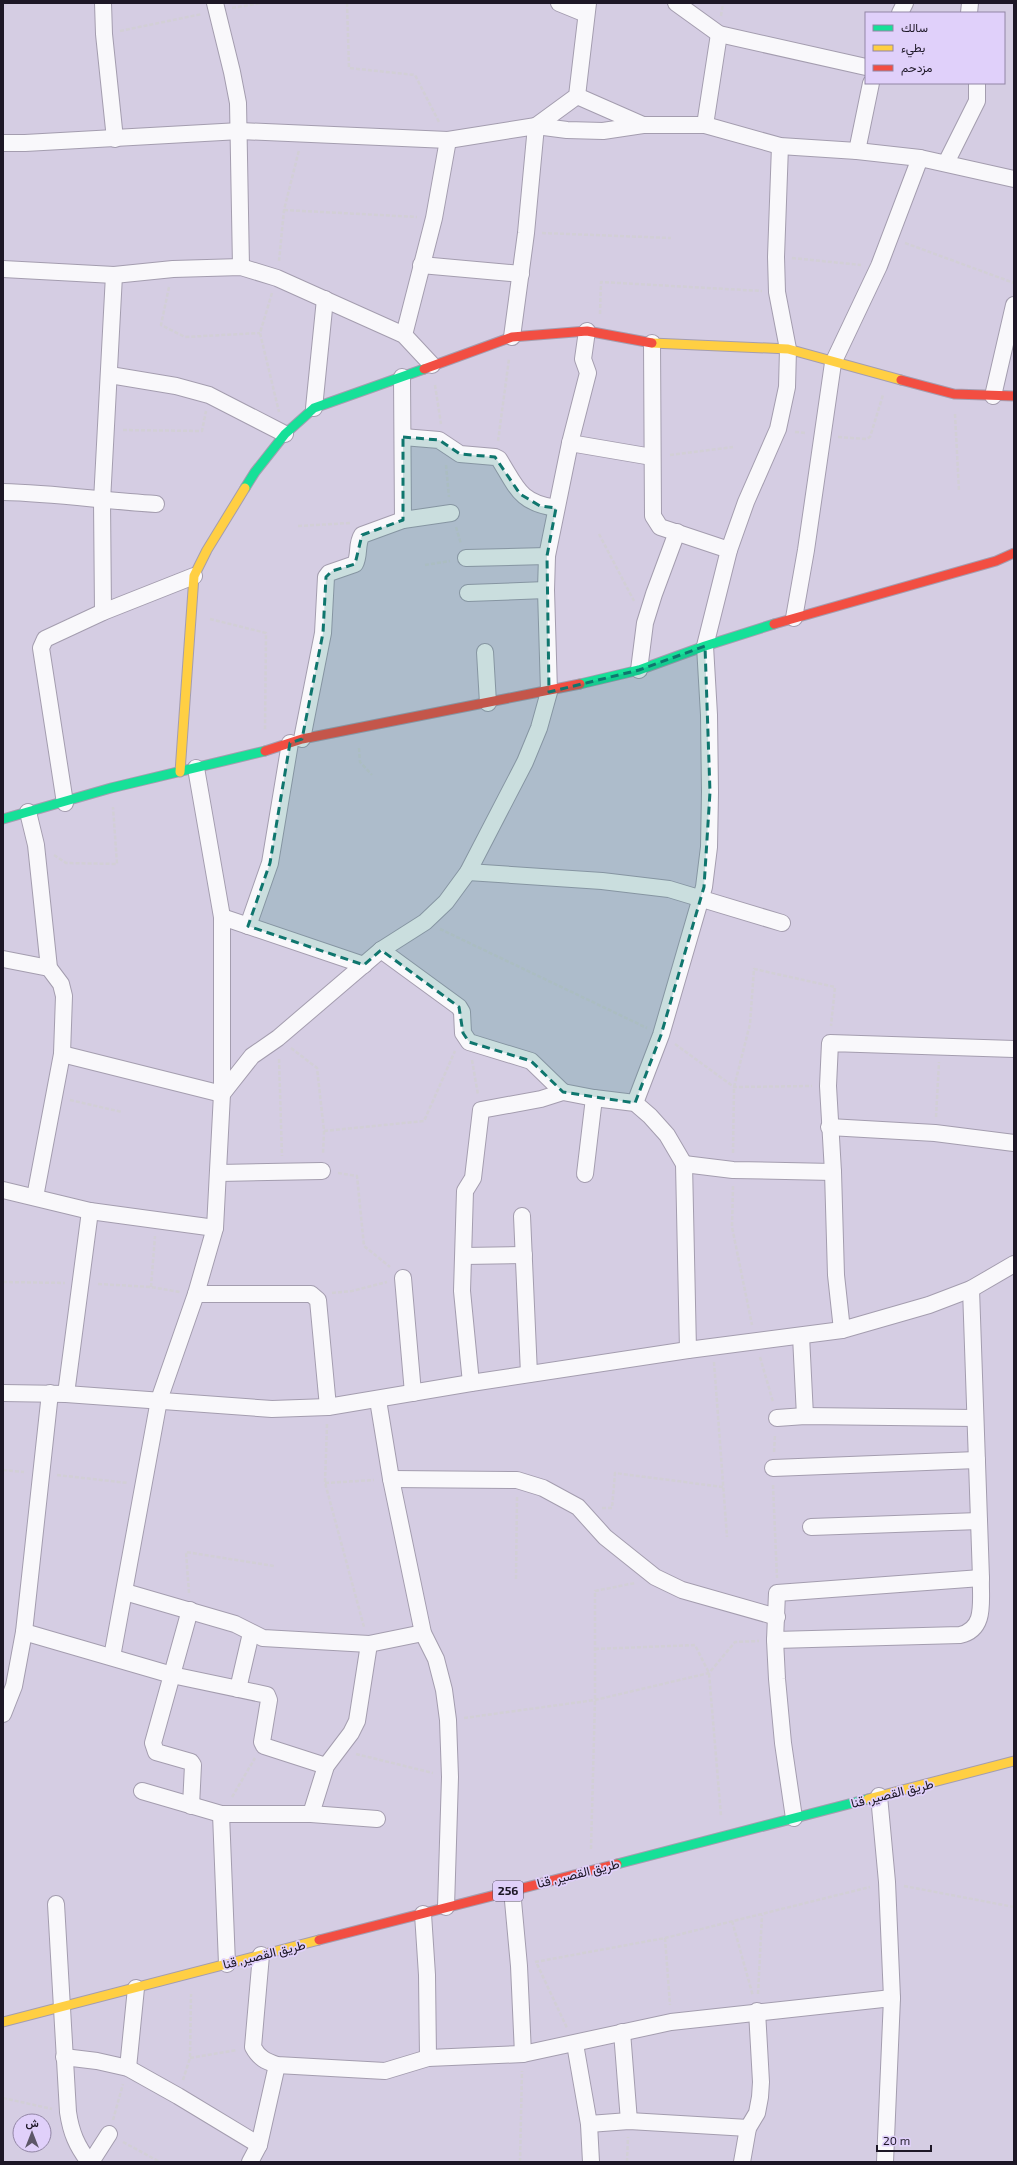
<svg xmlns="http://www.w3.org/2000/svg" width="1017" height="2165" font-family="'Exo 2',Vazirmatn,sans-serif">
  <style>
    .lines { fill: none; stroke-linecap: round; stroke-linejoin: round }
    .street-casing { stroke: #a49daf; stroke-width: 18 }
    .fast-casing { stroke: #a49daf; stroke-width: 11 }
    .slow-casing { stroke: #a49daf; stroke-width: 11 }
    .jam-casing { stroke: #a49daf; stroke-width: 11 }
    .path { stroke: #d2cfd6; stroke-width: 2.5; stroke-dasharray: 4 2; stroke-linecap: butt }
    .street { stroke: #f9f8fb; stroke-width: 16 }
    .fast { stroke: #16e098; stroke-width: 9 }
    .slow { stroke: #ffcf43; stroke-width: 9 }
    .jam { stroke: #f24e42; stroke-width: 9 }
    .marked { fill: #0f766e; fill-opacity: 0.2; stroke: #0f766e; stroke-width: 3; stroke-dasharray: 8 5; stroke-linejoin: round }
    .labels { text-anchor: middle; stroke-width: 3.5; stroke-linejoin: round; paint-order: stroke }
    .shield { fill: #e0d0fa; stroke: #584e66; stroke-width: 1 }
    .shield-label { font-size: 12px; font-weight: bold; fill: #1d1726 }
    .street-label { font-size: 13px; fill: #1d1726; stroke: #e0d0fa }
  </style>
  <rect width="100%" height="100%" fill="#d5cde3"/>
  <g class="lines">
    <g class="street-casing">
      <g id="street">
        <polyline points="103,3 104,34 115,139"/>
        <polyline points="215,3 232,72 238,103 241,267"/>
        <polyline points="559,3 586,14"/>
        <polyline points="676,3 719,34 866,67"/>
        <polyline points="900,13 905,3"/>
        <polyline points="969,13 970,3"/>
        <polyline points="577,96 643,125"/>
        <polyline points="705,125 719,34"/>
        <polyline points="3,143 25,143 240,131 448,140 536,126 567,130 603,131 643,125 705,125 780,146 857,151 920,158 1014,179"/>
        <polyline points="857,151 871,83"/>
        <polyline points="946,163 977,101 977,83"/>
        <polyline points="421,265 521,274"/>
        <polyline points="3,269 114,275 173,269 241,267 277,278 404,335 432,365"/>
        <polyline points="404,335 434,218 448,140"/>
        <polyline points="512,337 526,233 536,126 577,96 588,3"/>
        <polyline points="652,343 653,516 660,527 729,550"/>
        <polyline points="110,375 176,386 209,395 285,434"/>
        <polyline points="402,377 403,520"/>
        <polyline points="993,396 1014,305"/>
        <polyline points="314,408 325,299"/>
        <path d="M403,437L439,440L460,454L495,457L499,459C517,488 520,503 556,508"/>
        <polyline points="570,443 652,457"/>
        <path d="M3,492C54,493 105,501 156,504"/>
        <polyline points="466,558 547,556"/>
        <polyline points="468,593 546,590"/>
        <polyline points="103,612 102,501 114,275"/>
        <polyline points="794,618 806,550 833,363 879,266 920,158"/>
        <polyline points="485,652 488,703"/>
        <polyline points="639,670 645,623 654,594 677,532"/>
        <path d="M302,739L323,633L326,577L329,573L355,564C360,555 356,544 362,535L403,520L451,513"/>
        <polyline points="65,803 41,648 45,639 103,612 194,576"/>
        <polyline points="28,812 36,845 49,968 61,984 64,996 62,1054 35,1197"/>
        <polyline points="468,872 602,881 669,889 782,923"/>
        <polyline points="222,917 364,965"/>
        <polyline points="248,926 270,863 290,743"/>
        <polyline points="381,950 459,1007 462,1012 463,1033 469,1042 531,1061 563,1092"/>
        <polyline points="3,959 49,968"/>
        <polyline points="62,1054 222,1094"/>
        <polyline points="222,1094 252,1056 278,1038 381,950 425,922 446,902 468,872 525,762 539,728 549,692 546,590 547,556 570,443 588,373 583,359 587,331"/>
        <polyline points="635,1103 661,1035 704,887 709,847 710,792 709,715 705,646 729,550 746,502 778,429 787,387 788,349 777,292 776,257 780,146"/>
        <polyline points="829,1127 935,1133 1014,1143"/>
        <polyline points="684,1164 733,1170 833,1172"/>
        <polyline points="219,1173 322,1171"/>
        <polyline points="585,1174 594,1098"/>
        <polyline points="3,1190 90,1211 215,1228"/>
        <polyline points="522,1216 529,1374"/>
        <polyline points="464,1256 524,1255"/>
        <polyline points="403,1278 413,1393"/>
        <polyline points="196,1294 311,1294 318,1300 328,1407"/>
        <polyline points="842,1330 836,1275 833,1172 828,1086 830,1043 1014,1049"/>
        <polyline points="801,1336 805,1416"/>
        <polyline points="471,1383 462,1291 465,1191 473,1178 481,1110 541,1099 563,1092 594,1098 635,1103 650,1116 667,1135 684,1164 688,1350"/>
        <polyline points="3,1393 66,1394 272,1409 328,1407 471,1383 688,1350 842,1330 929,1305 971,1289 1014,1264"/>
        <polyline points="66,1394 90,1211"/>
        <polyline points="378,1400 391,1479 423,1633 436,1659 444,1690 448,1720 450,1777 446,1907"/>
        <polyline points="777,1418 805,1416 975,1418"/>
        <polyline points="773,1468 977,1460"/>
        <polyline points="391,1479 517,1480 543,1488 578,1507 605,1537 655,1577 682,1590 777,1617"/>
        <polyline points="811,1527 979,1521"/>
        <polyline points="125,1592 235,1624 263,1638 369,1644 423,1633"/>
        <polyline points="190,1610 153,1743 156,1752 191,1762 193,1765 191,1806"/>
        <polyline points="24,1632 172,1675 267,1695 269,1700 262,1742 264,1746 326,1766"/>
        <path d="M775,1640L960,1635C987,1629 980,1600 981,1578L971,1289"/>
        <polyline points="112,1657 159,1400 196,1294 215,1228 222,1094 222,917 196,768"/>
        <polyline points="238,1689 251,1633"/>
        <polyline points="3,1714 14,1686 24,1632 50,1393"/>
        <polyline points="142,1791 221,1814 311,1814 377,1819"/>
        <polyline points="879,1796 887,1882 892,1998 885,2162"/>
        <polyline points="221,1814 227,1964"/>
        <polyline points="311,1814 326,1766 351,1733 357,1721 369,1644"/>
        <polyline points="794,1818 783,1743 777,1679 775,1640 777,1593 981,1578"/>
        <polyline points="512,1890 519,1966 523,2054"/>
        <path d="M56,1904L68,2112C71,2133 77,2146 89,2162"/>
        <polyline points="423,1914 427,1975 428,2058"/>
        <path d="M261,1955L253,2047C259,2058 265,2061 277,2065L385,2071L428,2058L523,2054L671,2022L892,1998"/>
        <polyline points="622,2032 629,2121"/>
        <polyline points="575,2044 589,2124 591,2162"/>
        <polyline points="64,2057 97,2061 128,2068 178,2096 259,2145"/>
        <polyline points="128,2068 136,1988"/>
        <polyline points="589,2124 629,2121 748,2128"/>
        <polyline points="91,2162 109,2134"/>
        <polyline points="250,2162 259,2145 277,2065"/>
        <polyline points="742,2162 748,2128 757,2113 760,2097 761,2082 757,2011"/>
      </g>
    </g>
    <g class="fast-casing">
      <g id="fast">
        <polyline points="245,488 255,472 285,434 314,408 424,369"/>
        <polyline points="580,684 639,670 705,646 774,624"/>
        <polyline points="3,819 111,788 265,751"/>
        <polyline points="617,1864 868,1799"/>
      </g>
    </g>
    <g class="slow-casing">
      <g id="slow">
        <polyline points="652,343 788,349 901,380"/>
        <polyline points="180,772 194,576 207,550 245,488"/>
        <polyline points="868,1799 1014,1761"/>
        <polyline points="3,2022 319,1940"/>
      </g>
    </g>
    <g class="jam-casing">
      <g id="jam">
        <polyline points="424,369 512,337 587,331 652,343"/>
        <polyline points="901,380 954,394 1014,396"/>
        <polyline points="774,624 996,561 1014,553"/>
        <polyline points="265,751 302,739 580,684"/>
        <polyline points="319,1940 617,1864"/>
      </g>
    </g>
    <g class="path">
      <polyline points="347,3 349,68 415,75 439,122"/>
      <polyline points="232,8 261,3"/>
      <polyline points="721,16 723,3"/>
      <polyline points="120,31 202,14"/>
      <polyline points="284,210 417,217"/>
      <polyline points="542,233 671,238"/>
      <polyline points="905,243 1014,283"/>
      <polyline points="792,258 861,265"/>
      <polyline points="279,261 284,210 299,150"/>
      <polyline points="169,287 161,325 185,337 260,333"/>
      <polyline points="272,293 260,333 279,412"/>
      <polyline points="600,314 601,282 762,291"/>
      <polyline points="435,385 441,424"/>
      <polyline points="955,414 959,491"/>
      <polyline points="123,430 202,431 206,411"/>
      <polyline points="795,432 806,433"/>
      <polyline points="838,437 866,439 870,437 883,395"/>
      <polyline points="498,441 509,359"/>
      <polyline points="670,455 733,447"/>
      <polyline points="446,465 449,497"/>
      <polyline points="298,526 350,523"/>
      <polyline points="456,527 461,544"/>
      <polyline points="599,534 634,601"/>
      <polyline points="425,565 450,561"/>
      <polyline points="210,619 266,633 265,731"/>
      <polyline points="359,748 360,762 372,775"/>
      <polyline points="54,855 66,863 117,864 113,807"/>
      <polyline points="440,929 647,1028"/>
      <polyline points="675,1044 734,1087 812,1086"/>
      <polyline points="291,1048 317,1068 324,1131 323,1154"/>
      <polyline points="279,1059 282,1156"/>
      <polyline points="472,1060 478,1095"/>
      <polyline points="70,1100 122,1112"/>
      <polyline points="936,1117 939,1062"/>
      <polyline points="324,1131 424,1121 455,1051"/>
      <polyline points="733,1153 734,1087 750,1024 754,969 835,987 831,1026"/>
      <polyline points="338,1173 357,1176 364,1246 390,1267"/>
      <polyline points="733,1186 732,1227 752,1325"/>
      <polyline points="3,1282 65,1283"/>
      <polyline points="98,1284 151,1287 180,1292"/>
      <polyline points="151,1287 155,1236"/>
      <polyline points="332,1293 352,1291 387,1282"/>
      <polyline points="760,1357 773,1402"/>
      <polyline points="714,1362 727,1537"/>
      <polyline points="327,1424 325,1483 364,1627"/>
      <polyline points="774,1452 775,1435"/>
      <polyline points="3,1470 24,1472"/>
      <polyline points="57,1475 128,1483"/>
      <polyline points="325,1483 374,1480"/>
      <polyline points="773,1485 777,1578"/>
      <polyline points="602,1508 612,1508 615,1473 723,1487"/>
      <polyline points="516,1579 517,1497"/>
      <polyline points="189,1593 186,1552 274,1566"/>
      <polyline points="595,1649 695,1645 709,1673 721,1816"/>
      <polyline points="464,1718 595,1700 709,1673 735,1642 759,1641"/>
      <polyline points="356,1754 433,1773"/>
      <polyline points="232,1797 255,1758"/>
      <polyline points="591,1849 595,1700 595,1591 635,1583"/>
      <polyline points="904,1886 1014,1907"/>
      <polyline points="732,1921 753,1996"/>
      <polyline points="665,1938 670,2005"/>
      <polyline points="535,1962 665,1938 870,1887"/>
      <polyline points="537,1964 567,2028"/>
      <polyline points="758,1994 762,1915"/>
      <polyline points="190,2058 237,2050"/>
      <polyline points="183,2080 190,2058 191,1994"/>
      <polyline points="3,2098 52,2109"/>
      <polyline points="113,2120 123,2084"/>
      <polyline points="123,2142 160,2162"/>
      <polyline points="520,2162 522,2071"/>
      <polyline points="627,2162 628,2137"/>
    </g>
    <use href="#street" class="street"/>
    <use href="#fast" class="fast"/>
    <use href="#slow" class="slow"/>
    <use href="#jam" class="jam"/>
  </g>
  <path class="marked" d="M403,437L439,440L460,454L495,457L520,494L540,506L556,508L547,556L549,692L639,670L705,646L710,792L704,887L661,1035L635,1103L563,1092L531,1061L469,1042L463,1033L459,1007L381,950L364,965L248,926L270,863L290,743L302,739L323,633L326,577L332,571L355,564L362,535L403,520Z"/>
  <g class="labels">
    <rect class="shield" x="493" y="1881" width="30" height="20" rx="3"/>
    <g class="shield-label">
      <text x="508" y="1895">256</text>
    </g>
    <g class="street-label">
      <text transform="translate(892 1793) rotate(-14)" y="5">طريق القصير, قنا</text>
      <text transform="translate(578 1873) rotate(-14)" y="5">طريق القصير, قنا</text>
      <text transform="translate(264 1954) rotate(-14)" y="5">طريق القصير, قنا</text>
    </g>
  </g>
  <rect width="1017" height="2165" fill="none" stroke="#1d1726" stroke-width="8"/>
  <rect x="865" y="12" width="140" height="72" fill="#e0d0fa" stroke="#9286a5"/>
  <rect x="873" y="25" width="20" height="6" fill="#16e098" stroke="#9286a5"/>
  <text x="901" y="32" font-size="12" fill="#1d1726">سالك</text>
  <rect x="873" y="45" width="20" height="6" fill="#ffcf43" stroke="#9286a5"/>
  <text x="901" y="52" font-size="12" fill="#1d1726">بطيء</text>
  <rect x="873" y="65" width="20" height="6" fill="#f24e42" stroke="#9286a5"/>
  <text x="901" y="72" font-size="12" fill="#1d1726">مزدحم</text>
  <g transform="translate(32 2133)"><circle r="19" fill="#e0d0fa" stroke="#9286a5"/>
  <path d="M0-3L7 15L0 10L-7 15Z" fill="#5d5768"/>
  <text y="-6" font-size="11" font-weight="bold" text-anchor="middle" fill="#1d1726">ش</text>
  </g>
  <path d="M877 2145v6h54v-6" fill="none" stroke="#1d1726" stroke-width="2"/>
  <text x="883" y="2145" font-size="12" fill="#1d1726" stroke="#e0d0fa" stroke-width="3" paint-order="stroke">20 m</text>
</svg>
